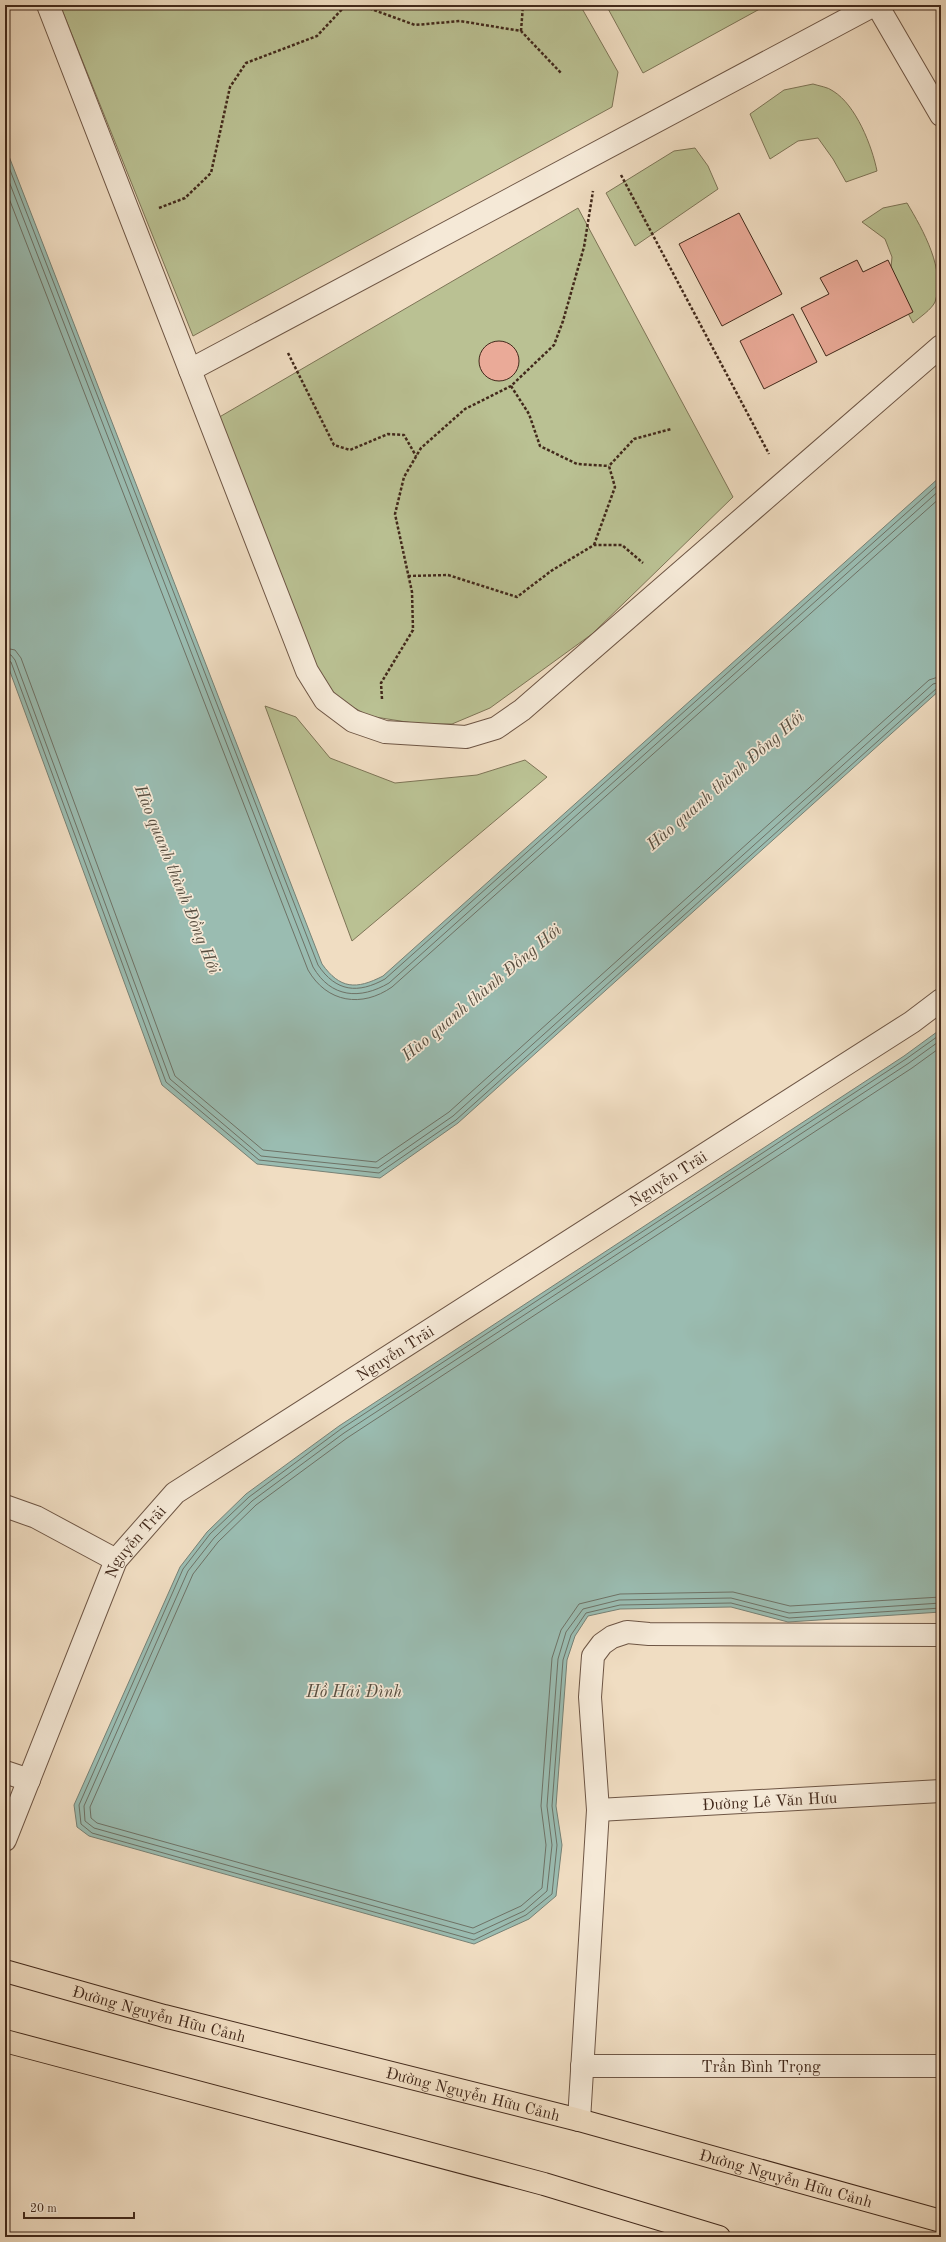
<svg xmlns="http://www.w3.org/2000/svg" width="946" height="2242" font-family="'Old Standard TT',serif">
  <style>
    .green { fill: #bac193; stroke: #7e7557 }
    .water { fill: #9abcb1; stroke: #778175 }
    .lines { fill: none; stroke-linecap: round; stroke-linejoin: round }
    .shore { stroke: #6e7266; stroke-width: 1 }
    .building { fill: #eaaa98; stroke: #42291b }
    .minor-casing { stroke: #6e5645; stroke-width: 24 }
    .major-casing { stroke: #42291b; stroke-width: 24 }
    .path { stroke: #42291b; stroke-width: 2.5; stroke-dasharray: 3 2; stroke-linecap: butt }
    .minor { stroke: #f5e9d7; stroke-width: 22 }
    .major { stroke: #f0ddc2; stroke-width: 22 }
    .labels { text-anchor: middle; stroke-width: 3.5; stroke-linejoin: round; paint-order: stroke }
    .street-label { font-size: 16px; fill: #42291b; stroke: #f5e9d7 }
    .water-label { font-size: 17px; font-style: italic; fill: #584e40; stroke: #f5e9d7 }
  </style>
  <rect width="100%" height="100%" fill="#f0ddc2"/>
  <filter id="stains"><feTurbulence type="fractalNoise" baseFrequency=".005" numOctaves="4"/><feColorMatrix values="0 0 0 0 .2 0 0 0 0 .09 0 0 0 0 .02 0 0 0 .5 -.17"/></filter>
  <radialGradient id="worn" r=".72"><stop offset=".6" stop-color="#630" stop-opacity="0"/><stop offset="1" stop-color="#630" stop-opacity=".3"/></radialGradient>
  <g class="green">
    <polygon points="60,5 580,5 618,72 612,107 193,336"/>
    <polygon points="606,5 767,5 643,73"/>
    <path d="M813,84C819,86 828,87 833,91C856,105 872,146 877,171L846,182L833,159L818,138L798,141L770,159L750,114L784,90Z"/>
    <polygon points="695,148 708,166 718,189 635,246 606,193 674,151"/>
    <path d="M907,203C923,230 946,270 935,302C931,310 920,317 913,323L890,278L892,257L885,239L862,222L883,208Z"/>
    <polygon points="578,208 733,497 592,634 490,708 452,724 419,724 369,716 340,700 319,674 216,419"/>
    <polygon points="265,706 296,717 330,758 395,783 477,775 525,760 547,777 352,941"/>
  </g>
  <g class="water">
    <path d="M5,146L322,964C340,989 356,990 383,976L941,476V689L458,1123L380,1178L257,1164L162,1085L5,658Z"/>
    <polygon points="941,1029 941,1612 788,1622 731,1607 620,1609 588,1616 575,1636 567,1660 556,1806 562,1845 556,1896 529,1919 474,1944 89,1836 77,1827 74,1805 180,1567 207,1532 246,1494 339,1426 904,1056"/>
  </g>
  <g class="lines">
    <g class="shore">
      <path d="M5,157L318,965C336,992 358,994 385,979L941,482"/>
      <path d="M5,171L313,967C331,998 360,1000 389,983L941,489"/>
      <path d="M5,188L308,970C327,1003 362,1008 392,987L941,497"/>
      <polyline points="5,648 15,650 21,658 175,1076 263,1150 376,1162 449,1112 929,680 941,676"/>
      <polyline points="5,654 11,655 15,660 170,1079 261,1156 378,1168 453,1116 933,684 941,682"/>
      <polyline points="5,659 11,662 166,1082 259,1160 379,1173 456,1120 937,688 941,687"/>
      <polyline points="941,1034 906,1059 341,1429 249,1497 210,1534 183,1569 79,1805 81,1824 92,1833 474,1940 526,1915 552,1894 557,1845 552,1806 563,1660 571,1635 586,1613 620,1605 731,1603 789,1618 941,1608"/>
      <polyline points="941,1040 909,1063 344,1433 252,1501 214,1538 188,1571 84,1806 85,1821 94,1828 474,1934 524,1911 547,1891 552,1845 547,1806 558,1659 566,1632 583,1609 619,1600 731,1598 789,1613 941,1603"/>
      <polyline points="941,1047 912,1068 347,1438 256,1505 218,1542 193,1574 90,1807 91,1818 97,1823 473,1928 521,1906 542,1888 546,1845 541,1806 552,1658 561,1630 579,1604 620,1594 733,1592 790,1606 941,1597"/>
    </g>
  </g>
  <g class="building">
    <polygon points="739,213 782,294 722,326 679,244"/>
    <polygon points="857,260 863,272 888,260 913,312 826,356 801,308 829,294 820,278"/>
    <polygon points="793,314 817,362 764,389 740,341"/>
    <circle cx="499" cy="361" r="20"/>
  </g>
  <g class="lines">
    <g class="minor-casing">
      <g id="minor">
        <polyline points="48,5 307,671 325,700 353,721 385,732 466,737 496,728 522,710 941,346"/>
        <polyline points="877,5 941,115"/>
        <polyline points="190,370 874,5"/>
        <polyline points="5,1506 36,1517 116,1560"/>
        <polyline points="5,1772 29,1780"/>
        <path id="s1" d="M598,1810L941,1791"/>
        <path id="s2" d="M5,1840L116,1560L175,1493L912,1022L941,1000"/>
        <path id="s3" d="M582,2066H941"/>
        <polyline points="579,2120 598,1810 590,1697 593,1656 602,1644 612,1637 627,1632 649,1634 941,1635"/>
      </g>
    </g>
    <g class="major-casing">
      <g id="major">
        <path id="s4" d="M5,1971L164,2016L579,2120L941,2221"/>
        <polyline points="5,2041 544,2184 719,2237"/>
      </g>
    </g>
    <g class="path">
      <polyline points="360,5 415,25 460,21 521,31 561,73"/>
      <polyline points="521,31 523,5"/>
      <polyline points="621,175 769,454"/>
      <polyline points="159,208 185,198 211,173 230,87 246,63 317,36 346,5"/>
      <polyline points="288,353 334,445 350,450 388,434 404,435 416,456"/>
      <polyline points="511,386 529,414 540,446 577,464 609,466"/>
      <polyline points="594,545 615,487 609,466 634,439 671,429"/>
      <polyline points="408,576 448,575 517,597 551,571 594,545 622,545 643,563"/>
      <polyline points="382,699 381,683 413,630 412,592 395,514 404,477 421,448 465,409 511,386 554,345 563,321 584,247 593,191"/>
    </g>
    <use href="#minor" class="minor"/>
    <use href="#major" class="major"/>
  </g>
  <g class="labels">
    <g class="street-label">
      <text dy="6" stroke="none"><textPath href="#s2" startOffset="975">Nguyễn Trãi</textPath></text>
      <text dy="6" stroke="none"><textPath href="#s2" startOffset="651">Nguyễn Trãi</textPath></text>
      <text dy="6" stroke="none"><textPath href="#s2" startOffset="327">Nguyễn Trãi</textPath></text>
      <text dy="6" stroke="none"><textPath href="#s1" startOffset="172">Đường Lê Văn Hưu</textPath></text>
      <text dy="6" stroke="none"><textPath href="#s4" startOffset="160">Đường Nguyễn Hữu Cảnh</textPath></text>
      <text dy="6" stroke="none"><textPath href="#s3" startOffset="179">Trần Bình Trọng</textPath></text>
      <text dy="6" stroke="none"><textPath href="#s4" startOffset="484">Đường Nguyễn Hữu Cảnh</textPath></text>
      <text dy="6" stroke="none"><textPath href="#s4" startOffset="808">Đường Nguyễn Hữu Cảnh</textPath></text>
    </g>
    <g class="water-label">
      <text transform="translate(725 780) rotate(-41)" y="6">Hào quanh thành Đồng Hới</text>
      <text transform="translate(178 879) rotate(68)" y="6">Hào quanh thành Đồng Hới</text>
      <text transform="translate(481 992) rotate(-40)" y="6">Hào quanh thành Đồng Hới</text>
      <text x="354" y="1697">Hồ Hải Đình</text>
    </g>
  </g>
  <rect width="946" height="2242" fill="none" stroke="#f0ddc2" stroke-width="20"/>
  <rect x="6" y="6" width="934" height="2230" fill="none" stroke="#42291b" stroke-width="2"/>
  <rect x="10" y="10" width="926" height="2222" fill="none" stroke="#42291b"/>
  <path d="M24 2212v6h110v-6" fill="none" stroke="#42291b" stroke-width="2"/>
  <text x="30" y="2212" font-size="12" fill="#42291b" stroke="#f5e9d7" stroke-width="3" paint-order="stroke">20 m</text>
  <rect width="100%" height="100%" filter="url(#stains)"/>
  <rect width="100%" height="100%" fill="url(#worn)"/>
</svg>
